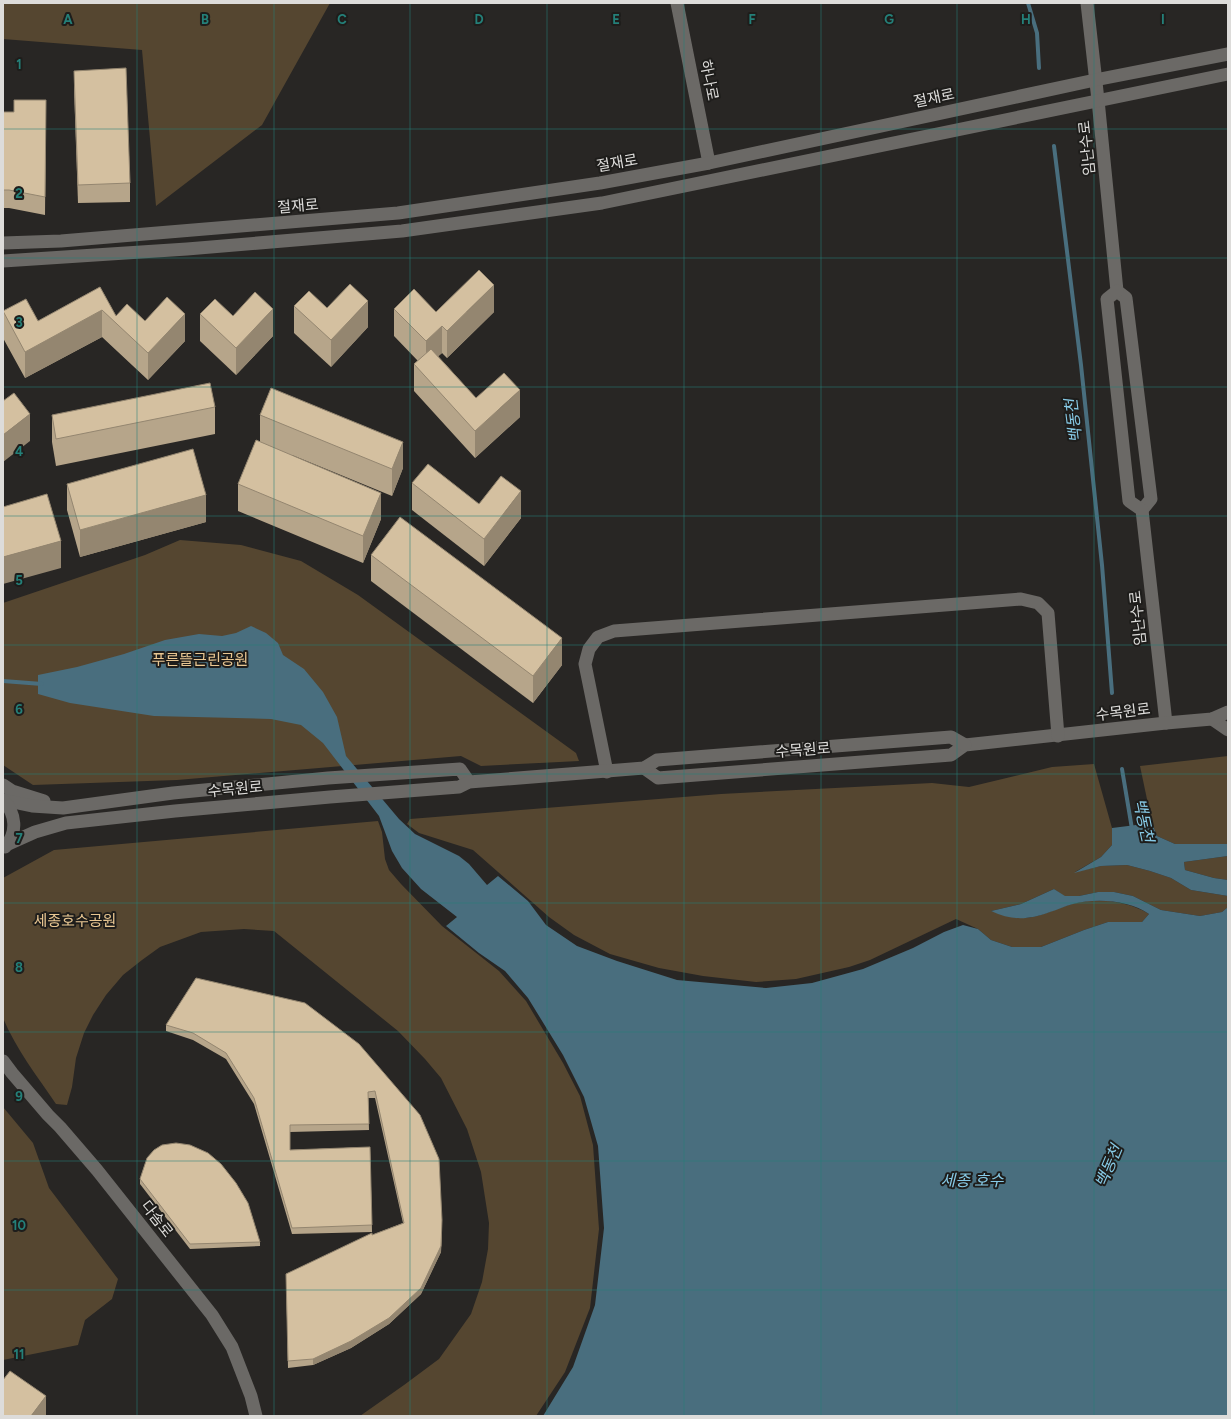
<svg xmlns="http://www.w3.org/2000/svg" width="1231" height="1419" font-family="Figtree,'Noto Sans KR',sans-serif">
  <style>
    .green { fill: #554630 }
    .water { fill: #496e7e }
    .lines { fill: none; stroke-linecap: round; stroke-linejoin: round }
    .stream { stroke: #496e7e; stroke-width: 4 }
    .minor { stroke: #6b6966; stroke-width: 13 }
    .wall { fill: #b6a58a }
    .shaded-wall { fill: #948670 }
    .building { fill: #d4c0a0; stroke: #948670 }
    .grid { fill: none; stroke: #248079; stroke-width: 1; stroke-opacity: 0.55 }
    .labels { text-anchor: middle; stroke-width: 4; stroke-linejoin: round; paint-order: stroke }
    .street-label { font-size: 15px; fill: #dddcda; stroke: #1e1d1b }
    .park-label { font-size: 15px; fill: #e9c792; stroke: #1e1d1b }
    .water-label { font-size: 16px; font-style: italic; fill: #87cae6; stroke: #1e1d1b }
    .grid-label { font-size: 13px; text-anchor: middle; font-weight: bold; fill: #248079; stroke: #1e1d1b; stroke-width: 4; stroke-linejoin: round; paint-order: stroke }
  </style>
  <rect width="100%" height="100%" fill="#282624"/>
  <g class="green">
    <polygon points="3,3 330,3 262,125 156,206 142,50 3,39"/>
    <polygon points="180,540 241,545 301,561 358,595 576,753 579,761 481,766 461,756 177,780 33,785 3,765 3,603 145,555"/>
    <polygon points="1228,756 1228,844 1175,844 1157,836 1152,823 1140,766"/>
    <path d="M1094,764L1112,828V845L1101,857L1075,872L1101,866L1127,865L1150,871L1171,878L1191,890L1228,896V907L1222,912L1200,916L1161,910L1133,896L1114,892H1098L1079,896H1064L1054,889L1021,904L991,911C1000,913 1016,919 1025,918C1041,917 1056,908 1072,904C1096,897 1128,901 1149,914L1142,922H1108L1084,930L1041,947H1012L991,940L978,929L956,919L870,960L849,967L796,979L756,982L703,976L659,968L610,954L574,935L549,917L473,850L419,833L407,824L410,819L721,794L932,783L969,787L1052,767Z"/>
    <path d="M378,821L382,832L385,859L389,870L401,884L442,926L499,971L526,1001L563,1063L580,1096L593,1145L599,1229L590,1308L565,1372L536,1416H360L404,1385L439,1359L471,1314L482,1282L488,1249L489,1223L481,1172L467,1129L441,1078L425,1059L398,1031L274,931L244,929L201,932L160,947L142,960L123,975L106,995L93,1015L84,1033L76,1058L72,1087L67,1105L56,1104C37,1076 16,1049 3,1018V878L54,850Z"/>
    <polygon points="1228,856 1228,880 1214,878 1185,870 1184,862"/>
    <polygon points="3,1107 33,1143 49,1188 118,1279 112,1299 85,1320 78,1345 3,1360"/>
  </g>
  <g class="water">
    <path d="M251,626L266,633L278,643L283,655L304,669L323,692L337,717L346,756L399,819L415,834L459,856L469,864L487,885L498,876L528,901L546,925L577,946L617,961L677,980L766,988L812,983L863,969L913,948L944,932L963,925L978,929L991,940L1012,947H1041L1084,930L1108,922H1142L1149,914C1129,900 1096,898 1073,904C1065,906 1057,910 1050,912C1028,920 1012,921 991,911L1021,904L1054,889L1065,896H1079L1098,892H1114L1133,896L1161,910L1200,916L1222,912L1228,907V1416H543L573,1367L595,1305L604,1228L598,1146L584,1097L563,1055L528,998L505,971L479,953L446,926L457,917L421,889L402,868L392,851L379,816L323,743L301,725L271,719L154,716L70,703L38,694V675L77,667L124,654L165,640L199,634L222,636L236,633Z"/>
    <polygon points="1152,823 1157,836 1175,844 1228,844 1228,856 1184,862 1185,870 1214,878 1228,880 1228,896 1191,890 1171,878 1150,871 1127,865 1101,866 1074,873 1101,857 1112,845 1112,828"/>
  </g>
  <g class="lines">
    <g class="stream">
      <polyline points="1028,3 1037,33 1039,68"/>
      <polyline points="1054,146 1081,365 1102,565 1112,693"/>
      <polyline points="3,681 42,684"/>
      <polyline points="1122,769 1132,829"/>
    </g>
    <g class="minor">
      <polyline points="677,3 709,163"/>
      <polyline points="1087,3 1098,100 1117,291 1126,298 1151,499 1142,510"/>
      <polyline points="3,243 61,241 398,213 600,183 709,163 1095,80 1228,54"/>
      <polyline points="3,261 187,249 402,231 602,203 1228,74"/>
      <polyline points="1117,291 1107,299 1129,501 1142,510 1166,723"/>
      <polyline points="1212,719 1228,730"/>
      <polyline points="644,768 658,778 951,755 965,745 1166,723 1212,719 1228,712"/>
      <polyline points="607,772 585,664 589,649 598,637 614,631 1021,599 1038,603 1048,613 1058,736"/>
      <polyline points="3,785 12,791 44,801"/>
      <polyline points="3,800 32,806 63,808 173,793 328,778 460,769 469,782"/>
      <path d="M3,800C16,813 18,833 5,847"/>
      <polyline points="6,845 35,832 66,823 175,811 330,797 459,787 469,782 644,768 657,760 951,737 965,745"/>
      <polyline points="3,1061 12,1073 48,1115 60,1127 97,1170 212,1315 232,1347 251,1396 256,1416"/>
    </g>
  </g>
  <g class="wall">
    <polygon points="74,71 130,183 130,202 78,203 74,89"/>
    <polygon points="46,100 45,215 9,208 3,208 3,112 14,112"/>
    <polygon points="100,287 116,316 145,321 185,341 148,380 102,337 25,378 3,338 3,311 38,321"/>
    <polygon points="294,306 327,308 368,327 331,367 294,333"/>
    <polygon points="394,309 436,312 494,312 447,358 442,353 438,356 476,398 520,417 475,458 414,391 414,364 418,361 394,336"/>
    <polygon points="200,314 233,316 273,336 236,375 200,341"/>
    <polygon points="215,407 215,434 56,466 52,442 52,415"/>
    <polygon points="260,415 403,468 392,496 292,455 381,519 363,563 238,511 238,484 260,442"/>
    <polygon points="412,483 479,504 521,518 484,566 412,510"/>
    <polygon points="67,484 206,522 80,557 67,510"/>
    <polygon points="371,555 562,665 533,703 371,581"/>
    <polygon points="166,1025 359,1044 442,1226 441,1252 421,1294 389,1324 351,1348 313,1365 288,1368 286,1274 372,1235 403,1223 375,1098 368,1098 369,1130 290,1132 290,1150 370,1147 372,1232 292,1234 254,1104 226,1059 193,1040 166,1031"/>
    <polygon points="140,1179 260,1242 260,1246 190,1249 140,1184"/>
  </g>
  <g class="shaded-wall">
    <polygon points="494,285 494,312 447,358 447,331"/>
    <polygon points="368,301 368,327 331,367 331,340"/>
    <polygon points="273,309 273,336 236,375 236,348"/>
    <polygon points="102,310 102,337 25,378 25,352"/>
    <polygon points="185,314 185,341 148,380 148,353"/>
    <polygon points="442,326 442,353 426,368 426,341"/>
    <polygon points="520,390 520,417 475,458 475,431"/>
    <polygon points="30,414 30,441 3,462 3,435"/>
    <polygon points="403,442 403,468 392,496 392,469"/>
    <polygon points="521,491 521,518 484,566 484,539"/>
    <polygon points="381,493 381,519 363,563 363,536"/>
    <polygon points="206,495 206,522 80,557 80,530"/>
    <polygon points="61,541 61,568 3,584 3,557"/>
    <polygon points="562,638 562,665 533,703 533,676"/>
    <polygon points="442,1220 441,1252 421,1294 389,1324 351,1348 313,1365 313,1359"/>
    <polygon points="46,1396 46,1416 31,1416"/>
  </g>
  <g class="building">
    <polygon points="126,68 130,183 78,185 74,71"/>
    <polygon points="14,100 46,100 45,197 9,190 3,190 3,112 14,112"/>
    <polygon points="479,270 494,285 447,331 442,326 426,341 394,309 414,289 436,312"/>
    <polygon points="350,284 368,301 331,340 294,306 309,291 327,308"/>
    <polygon points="100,287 116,316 127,304 145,321 167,297 185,314 148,353 102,310 25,352 3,311 26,299 38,321"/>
    <polygon points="255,292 273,309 236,348 200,314 215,299 233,316"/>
    <polygon points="431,349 476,398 504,373 520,390 475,431 414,364"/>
    <polygon points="210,383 215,407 56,439 52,415"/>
    <polygon points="271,388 403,442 392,469 260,415"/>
    <polygon points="14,393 30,414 3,435 3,401"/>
    <polygon points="256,440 381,493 363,536 238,484"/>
    <polygon points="193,449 206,495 80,530 67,484"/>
    <polygon points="428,464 479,504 501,476 521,491 484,539 412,483"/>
    <polygon points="47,494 61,541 3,557 3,507"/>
    <polygon points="400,517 562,638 533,676 371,555"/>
    <polygon points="196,978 305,1003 359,1044 420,1115 439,1159 442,1220 441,1246 421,1288 389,1318 351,1341 313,1359 288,1361 286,1274 372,1233 372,1235 404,1223 375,1091 368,1092 369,1124 290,1125 290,1150 370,1147 372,1225 292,1228 254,1098 226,1053 193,1033 166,1025"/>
    <polygon points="176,1143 190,1145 208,1153 221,1164 236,1183 248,1203 260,1242 190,1244 140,1179 147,1158 154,1150 162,1145"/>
    <polygon points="10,1371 46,1396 31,1416 3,1416 3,1380"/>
  </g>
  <path class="grid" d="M137,3V1416M274,3V1416M410,3V1416M547,3V1416M684,3V1416M821,3V1416M957,3V1416M1094,3V1416M3,129H1228M3,258H1228M3,387H1228M3,516H1228M3,645H1228M3,774H1228M3,903H1228M3,1032H1228M3,1161H1228M3,1290H1228"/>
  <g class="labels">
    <g class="street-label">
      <text transform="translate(709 80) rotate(79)" y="5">하나로</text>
      <text transform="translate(934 98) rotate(-12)" y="5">절재로</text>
      <text transform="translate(1087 148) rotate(-96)" y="5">임난수로</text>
      <text transform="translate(617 163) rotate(-10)" y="5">절재로</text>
      <text transform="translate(298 206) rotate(-5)" y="5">절재로</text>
      <text transform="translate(1138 618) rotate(-96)" y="5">임난수로</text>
      <text transform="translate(1123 712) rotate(-7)" y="5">수목원로</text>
      <text transform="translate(803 750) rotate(-4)" y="5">수목원로</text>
      <text transform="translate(235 789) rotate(-5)" y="5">수목원로</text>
      <text transform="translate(157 1219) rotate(52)" y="5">다솜로</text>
    </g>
    <g class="park-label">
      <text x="200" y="665">푸른뜰근린공원</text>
      <text x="75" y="926">세종호수공원</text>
    </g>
    <g class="water-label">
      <text transform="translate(1073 421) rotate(-97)" y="6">백동천</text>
      <text transform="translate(1144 820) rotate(78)" y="6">백동천</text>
      <text transform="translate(1108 1166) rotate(-67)" y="6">백동천</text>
      <text x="972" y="1186">세종 호수</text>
    </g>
  </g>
  <g class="grid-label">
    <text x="68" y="24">A</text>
    <text x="205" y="24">B</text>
    <text x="342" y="24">C</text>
    <text x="479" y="24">D</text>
    <text x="616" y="24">E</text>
    <text x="752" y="24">F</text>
    <text x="889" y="24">G</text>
    <text x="1026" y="24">H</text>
    <text x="1163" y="24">I</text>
    <text x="19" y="69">1</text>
    <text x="19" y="198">2</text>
    <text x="19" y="327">3</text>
    <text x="19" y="456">4</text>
    <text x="19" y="585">5</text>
    <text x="19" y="714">6</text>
    <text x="19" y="843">7</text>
    <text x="19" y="972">8</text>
    <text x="19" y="1101">9</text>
    <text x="19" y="1230">10</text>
    <text x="19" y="1359">11</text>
  </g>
  <rect width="1231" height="1419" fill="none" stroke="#dddcda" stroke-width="8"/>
</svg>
